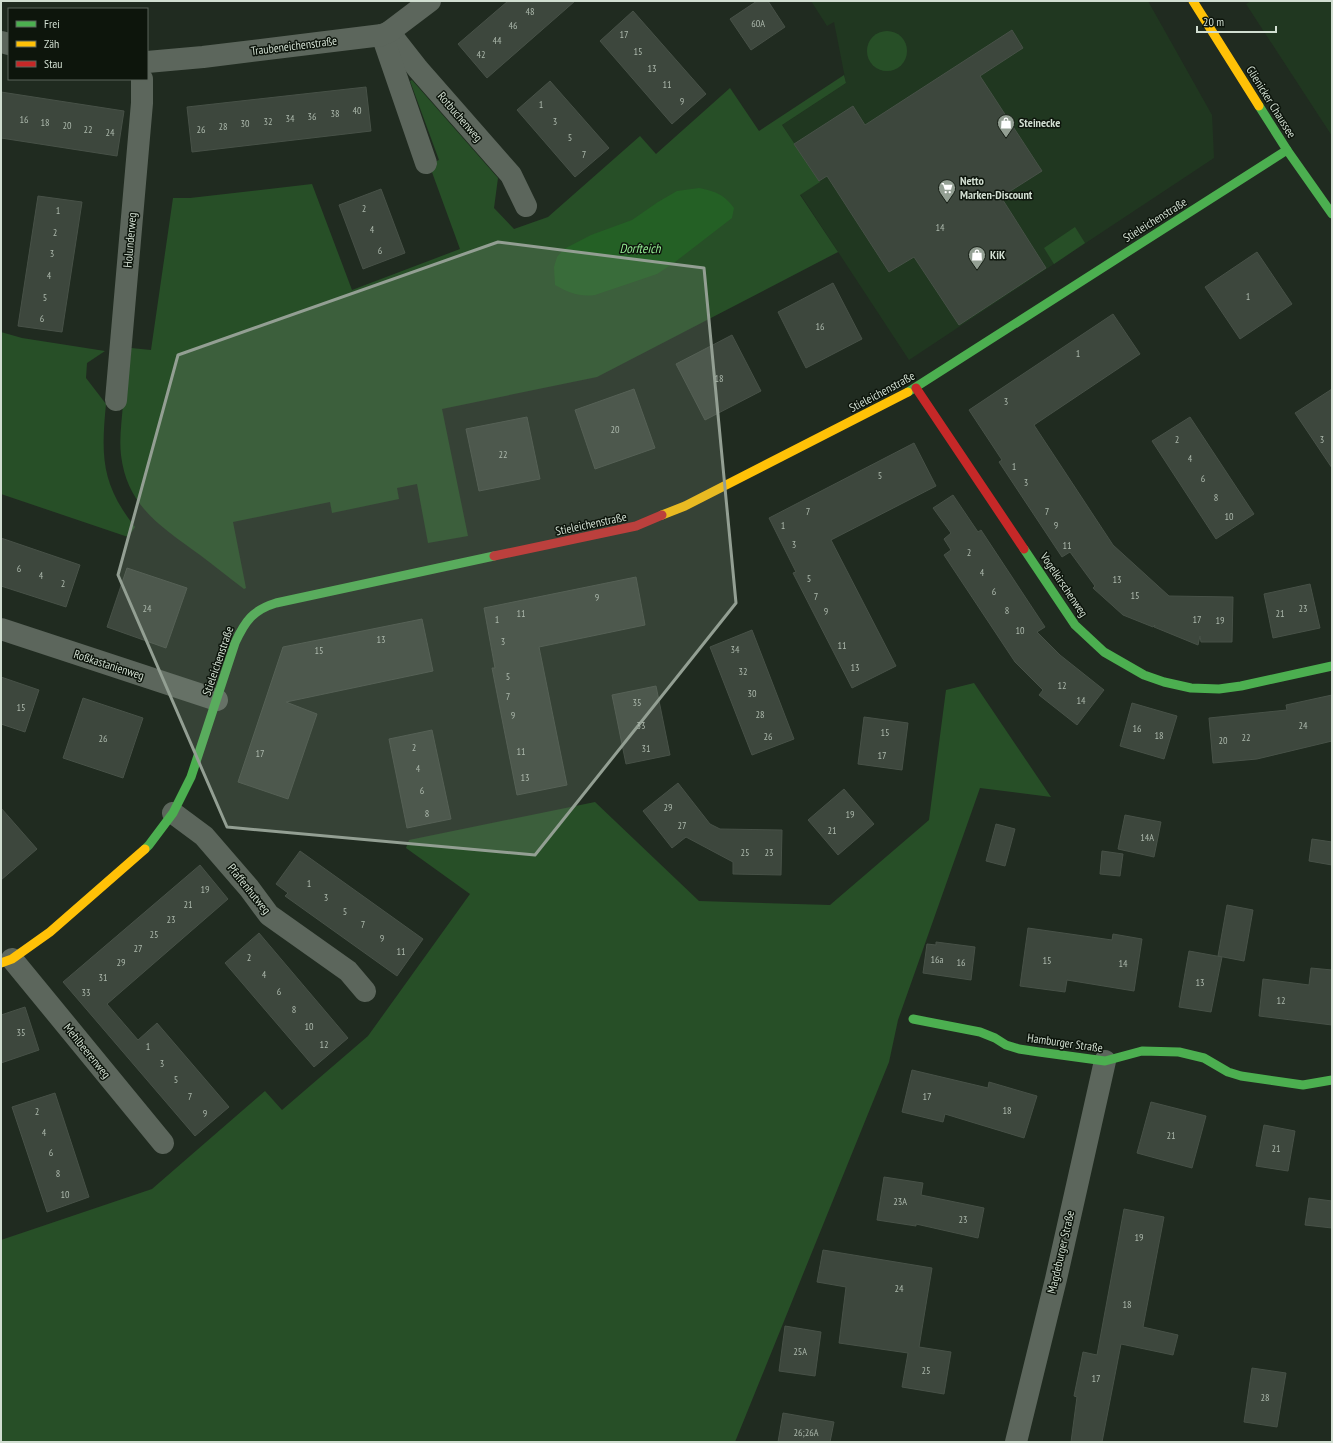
<svg xmlns="http://www.w3.org/2000/svg" width="1333" height="1443" font-family="'PT Sans Narrow',sans-serif">
  <style>
    .built { fill: #203720 }
    .green { fill: #274f27 }
    .water { fill: #246025 }
    .building { fill: #3d473d; stroke: #475147 }
    .lines { fill: none; stroke-linecap: round; stroke-linejoin: round }
    .street { stroke: #5c665c; stroke-width: 22 }
    .fast { stroke: #4caf50; stroke-width: 9 }
    .slow { stroke: #ffc107; stroke-width: 9 }
    .jam { stroke: #c62828; stroke-width: 9 }
    .marked { fill: #939f93; fill-opacity: 0.2; stroke: #939f93; stroke-width: 3; stroke-linejoin: round }
    .labels { text-anchor: middle; stroke-width: 3; stroke-linejoin: round; paint-order: stroke }
    .number-label { font-size: 10px; fill: #acb8ac }
    .street-label { font-size: 12px; fill: #d1ded1; stroke: #0d150c }
    .poi-label { font-size: 12px; font-weight: bold; fill: #d1ded1; stroke: #0d150c; text-anchor: start }
    .water-label { font-size: 13px; font-style: italic; fill: #94eb93; stroke: #0d150c }
  </style>
  <rect width="100%" height="100%" fill="#202b20"/>
  <g class="built">
    <polygon points="811,1 1148,1 1212,115 1214,158 909,360 800,194 819,182 782,125 846,83 834,22 827,26"/>
    <polygon points="1251,1 1332,1 1332,136 1246,4"/>
  </g>
  <g class="green">
    <circle cx="887" cy="51" r="20"/>
    <path d="M844,75L846,83L782,125L820,182L800,195L838,252L597,377L442,409L468,536L428,543L417,484L397,488L399,499L332,513L330,502L233,522L246,588L244,589C229,578 215,566 200,555C162,527 127,507 121,455C119,438 122,420 123,403H126L131,348L151,350L173,198H190L312,184L352,290L460,249L429,164L439,160L410,81L412,80L498,178L494,208L514,229L548,217L640,136L656,154L730,88L759,131Z"/>
    <polygon points="1075,227 1085,243 1054,264 1044,248"/>
    <path d="M1,332L22,338L105,351L87,363L86,378L106,404C101,456 101,484 135,527L128,537L1,494Z"/>
    <polygon points="974,683 1051,797 980,788 898,1020 889,1062 735,1442 1,1442 1,1240 152,1189 265,1091 282,1110 368,1036 470,894 406,848 409,840 595,802 699,901 830,905 929,820 946,690"/>
  </g>
  <path class="water" d="M699,188C714,191 724,194 734,208L732,218L675,262L657,274L595,295C580,297 569,293 555,285L554,267L557,257L564,249L591,235L632,220L658,202L677,191Z"/>
  <g class="building">
    <polygon points="508,1 575,1 487,78 458,44"/>
    <polygon points="757,1 768,1 785,27 751,50 730,19"/>
    <polygon points="633,11 706,94 672,124 600,41"/>
    <polygon points="1012,30 1023,48 980,76 1042,171 1001,197 1046,268 959,325 914,257 889,272 827,176 819,181 794,144 853,106 865,125"/>
    <polygon points="550,81 609,148 575,177 517,110"/>
    <polygon points="366,87 371,131 192,152 187,107"/>
    <polygon points="1,92 124,111 117,156 1,138"/>
    <polygon points="381,189 405,253 363,269 339,205"/>
    <polygon points="38,196 82,202 62,332 18,326"/>
    <polygon points="1257,252 1292,304 1240,339 1205,287"/>
    <polygon points="833,283 862,339 806,368 778,312"/>
    <polygon points="1113,314 1140,354 1034,425 1113,545 1169,596 1233,597 1232,642 1201,642 1200,636 1198,645 1154,627 1155,625 1153,627 1123,615 1093,588 1095,586 1070,552 1062,557 999,462 1002,460 969,410"/>
    <polygon points="732,335 761,391 705,420 676,364"/>
    <polygon points="634,389 655,448 595,469 575,410"/>
    <polygon points="1332,389 1332,468 1295,413"/>
    <polygon points="527,417 540,479 479,491 466,429"/>
    <polygon points="1190,417 1254,514 1216,539 1152,441"/>
    <polygon points="914,443 936,486 831,540 896,666 852,688 793,573 796,572 769,518"/>
    <polygon points="953,495 978,532 981,530 1045,627 1037,632 1060,655 1104,690 1077,725 1039,695 1043,690 1015,662 944,555 951,550 944,539 951,533 933,508"/>
    <polygon points="1,538 80,565 66,607 1,586"/>
    <polygon points="127,568 187,588 166,648 107,627"/>
    <polygon points="636,577 645,625 539,647 567,785 517,795 492,668 495,668 484,608"/>
    <polygon points="1310,584 1320,628 1273,638 1264,594"/>
    <polygon points="422,619 433,671 286,702 317,714 288,799 238,782 283,647"/>
    <polygon points="752,630 794,739 752,755 710,647"/>
    <polygon points="1,677 39,690 25,732 1,724"/>
    <polygon points="656,686 670,755 626,764 612,695"/>
    <polygon points="1332,695 1332,741 1257,759 1213,763 1209,718 1287,710 1286,705"/>
    <polygon points="83,698 143,718 123,778 63,758"/>
    <polygon points="1132,703 1177,716 1164,759 1120,746"/>
    <polygon points="864,717 908,723 902,770 858,764"/>
    <polygon points="432,730 451,819 407,828 389,739"/>
    <polygon points="678,783 710,824 720,829 782,830 781,875 733,874 733,862 686,837 672,848 643,811"/>
    <polygon points="844,789 874,824 838,855 808,820"/>
    <polygon points="1,808 37,849 1,880"/>
    <polygon points="1125,815 1161,822 1154,857 1118,849"/>
    <polygon points="996,824 1015,829 1005,866 986,861"/>
    <polygon points="1312,839 1332,842 1332,865 1309,861"/>
    <polygon points="300,851 423,939 397,976 285,896 288,893 276,884"/>
    <polygon points="1102,851 1123,854 1120,876 1100,874"/>
    <polygon points="200,865 228,899 107,1004 138,1040 157,1023 229,1107 195,1136 63,982"/>
    <polygon points="1227,905 1253,910 1244,961 1218,956"/>
    <polygon points="1028,928 1112,940 1113,934 1142,939 1134,991 1067,980 1065,992 1020,986"/>
    <polygon points="259,933 348,1038 314,1067 225,963"/>
    <polygon points="936,942 975,947 971,980 923,973 927,944 936,945"/>
    <polygon points="1189,951 1222,957 1211,1012 1179,1007"/>
    <polygon points="1311,968 1332,970 1332,1025 1259,1016 1263,979 1309,985"/>
    <polygon points="25,1007 39,1050 1,1063 1,1015"/>
    <polygon points="912,1070 988,1088 989,1082 1037,1096 1024,1138 945,1114 943,1122 902,1112"/>
    <polygon points="55,1093 89,1197 47,1212 12,1107"/>
    <polygon points="1151,1102 1206,1116 1192,1168 1137,1153"/>
    <polygon points="1264,1125 1295,1131 1288,1171 1256,1166"/>
    <polygon points="884,1177 923,1183 921,1195 984,1208 978,1238 916,1224 916,1226 877,1220"/>
    <polygon points="1309,1198 1332,1201 1332,1228 1305,1225"/>
    <polygon points="1124,1209 1164,1217 1143,1327 1178,1335 1173,1355 1121,1344 1102,1442 1071,1442 1077,1397 1074,1396 1083,1352 1097,1355"/>
    <polygon points="823,1250 932,1268 919,1347 951,1352 944,1394 902,1387 908,1353 839,1343 846,1287 817,1282"/>
    <polygon points="785,1326 821,1332 815,1376 779,1371"/>
    <polygon points="1252,1368 1286,1373 1277,1427 1244,1422"/>
    <polygon points="783,1413 834,1422 830,1442 778,1442"/>
  </g>
  <g class="lines">
    <g class="street">
      <polyline points="389,32 418,69 511,175 526,206"/>
      <polyline points="382,35 426,163"/>
      <polyline points="1,42 9,44"/>
      <polyline points="147,62 203,57 382,35 389,32 430,1"/>
      <polyline points="116,400 142,103 142,79"/>
      <polyline points="1,629 217,700"/>
      <polyline points="173,813 204,836 249,888 269,915 348,971 365,991"/>
      <polyline points="12,959 163,1143"/>
      <polyline points="1016,1442 1056,1279 1105,1061"/>
    </g>
    <g class="fast">
      <polyline points="1259,106 1287,150 1332,214"/>
      <polyline points="908,392 1287,150"/>
      <polyline points="1024,549 1075,625 1104,652 1144,675 1164,682 1191,688 1219,689 1241,686 1332,666"/>
      <path d="M145,849L149,845L173,813L191,777L235,643C245,621 253,610 276,603L494,556"/>
      <polyline points="913,1019 980,1032 995,1038 1006,1045 1019,1049 1039,1052 1105,1061 1142,1051 1179,1052 1204,1058 1228,1072 1241,1076 1303,1085 1332,1080"/>
    </g>
    <g class="slow">
      <polyline points="1193,1 1259,106"/>
      <polyline points="662,515 685,506 908,392"/>
      <polyline points="1,963 12,959 50,932 145,849"/>
    </g>
    <g class="jam">
      <polyline points="916,388 1024,549"/>
      <polyline points="494,556 636,526 662,515"/>
    </g>
  </g>
  <path class="marked" d="M498,242L704,268L736,603L535,855L227,827L118,575L178,355Z"/>
  <defs>
    <g id="shop-pin" transform="scale(0.9)"><path d="M0 17L-7.5 6A9.5 9.5 0 1 1 7.5 6Z" fill="#939f93" stroke="#0d150c"/><path d="M-5-2.5h2.3a2.7 3.5 0 0 1 5.4 0H5L5.5 6h-11ZM-1.5-2.5h3a1.5 2.3 0 0 0-3 0Z" fill="#fff"/></g>
    <g id="supermarket-pin" transform="scale(0.9)"><path d="M0 17L-7.5 6A9.5 9.5 0 1 1 7.5 6Z" fill="#939f93" stroke="#0d150c"/><path d="M-6-5.5h2.5l.6 2H6L4.5 2H-2.5L-4.4-4H-6ZM-1.5 3.2a1.3 1.3 0 1 0 .1 0ZM3 3.2a1.3 1.3 0 1 0 .1 0Z" fill="#fff"/></g>
  </defs>
  <g fill-rule="evenodd">
    <use href="#shop-pin" x="1006" y="123"/>
    <use href="#supermarket-pin" x="947" y="188"/>
    <use href="#shop-pin" x="977" y="255"/>
  </g>
  <g class="labels">
    <g class="number-label">
      <text x="530" y="15">48</text>
      <text x="758" y="27">60A</text>
      <text x="513" y="29">46</text>
      <text x="624" y="38">17</text>
      <text x="497" y="44">44</text>
      <text x="638" y="55">15</text>
      <text x="481" y="58">42</text>
      <text x="652" y="72">13</text>
      <text x="667" y="88">11</text>
      <text x="682" y="105">9</text>
      <text x="541" y="108">1</text>
      <text x="357" y="114">40</text>
      <text x="335" y="117">38</text>
      <text x="312" y="120">36</text>
      <text x="290" y="122">34</text>
      <text x="24" y="123">16</text>
      <text x="268" y="125">32</text>
      <text x="555" y="125">3</text>
      <text x="45" y="126">18</text>
      <text x="245" y="127">30</text>
      <text x="67" y="129">20</text>
      <text x="223" y="130">28</text>
      <text x="88" y="133">22</text>
      <text x="201" y="133">26</text>
      <text x="110" y="136">24</text>
      <text x="570" y="141">5</text>
      <text x="584" y="158">7</text>
      <text x="364" y="212">2</text>
      <text x="58" y="214">1</text>
      <text x="940" y="231">14</text>
      <text x="372" y="233">4</text>
      <text x="55" y="236">2</text>
      <text x="380" y="254">6</text>
      <text x="52" y="257">3</text>
      <text x="49" y="279">4</text>
      <text x="1248" y="300">1</text>
      <text x="45" y="301">5</text>
      <text x="42" y="322">6</text>
      <text x="820" y="330">16</text>
      <text x="1078" y="357">1</text>
      <text x="719" y="382">18</text>
      <text x="1006" y="405">3</text>
      <text x="615" y="433">20</text>
      <text x="1177" y="443">2</text>
      <text x="1322" y="443">3</text>
      <text x="503" y="458">22</text>
      <text x="1190" y="462">4</text>
      <text x="1014" y="470">1</text>
      <text x="880" y="479">5</text>
      <text x="1203" y="482">6</text>
      <text x="1026" y="486">3</text>
      <text x="1216" y="501">8</text>
      <text x="808" y="515">7</text>
      <text x="1047" y="515">7</text>
      <text x="1229" y="520">10</text>
      <text x="783" y="529">1</text>
      <text x="1056" y="529">9</text>
      <text x="794" y="548">3</text>
      <text x="1067" y="549">11</text>
      <text x="969" y="556">2</text>
      <text x="19" y="572">6</text>
      <text x="982" y="576">4</text>
      <text x="41" y="579">4</text>
      <text x="809" y="582">5</text>
      <text x="1117" y="583">13</text>
      <text x="63" y="587">2</text>
      <text x="994" y="595">6</text>
      <text x="1135" y="599">15</text>
      <text x="816" y="600">7</text>
      <text x="597" y="601">9</text>
      <text x="147" y="612">24</text>
      <text x="1303" y="612">23</text>
      <text x="1007" y="614">8</text>
      <text x="826" y="615">9</text>
      <text x="521" y="617">11</text>
      <text x="1280" y="617">21</text>
      <text x="497" y="623">1</text>
      <text x="1197" y="623">17</text>
      <text x="1220" y="624">19</text>
      <text x="1020" y="634">10</text>
      <text x="381" y="643">13</text>
      <text x="503" y="645">3</text>
      <text x="842" y="649">11</text>
      <text x="735" y="653">34</text>
      <text x="319" y="654">15</text>
      <text x="855" y="671">13</text>
      <text x="743" y="675">32</text>
      <text x="508" y="680">5</text>
      <text x="1062" y="689">12</text>
      <text x="752" y="697">30</text>
      <text x="508" y="700">7</text>
      <text x="1081" y="704">14</text>
      <text x="637" y="706">35</text>
      <text x="21" y="711">15</text>
      <text x="760" y="718">28</text>
      <text x="513" y="719">9</text>
      <text x="641" y="729">33</text>
      <text x="1303" y="729">24</text>
      <text x="1137" y="732">16</text>
      <text x="885" y="736">15</text>
      <text x="1159" y="739">18</text>
      <text x="768" y="740">26</text>
      <text x="1246" y="741">22</text>
      <text x="103" y="742">26</text>
      <text x="1223" y="744">20</text>
      <text x="414" y="751">2</text>
      <text x="646" y="752">31</text>
      <text x="521" y="755">11</text>
      <text x="260" y="757">17</text>
      <text x="882" y="759">17</text>
      <text x="418" y="772">4</text>
      <text x="525" y="781">13</text>
      <text x="422" y="794">6</text>
      <text x="668" y="811">29</text>
      <text x="427" y="817">8</text>
      <text x="850" y="818">19</text>
      <text x="682" y="829">27</text>
      <text x="832" y="834">21</text>
      <text x="1147" y="841">14A</text>
      <text x="745" y="856">25</text>
      <text x="769" y="856">23</text>
      <text x="309" y="887">1</text>
      <text x="205" y="893">19</text>
      <text x="326" y="901">3</text>
      <text x="188" y="908">21</text>
      <text x="345" y="915">5</text>
      <text x="171" y="923">23</text>
      <text x="363" y="928">7</text>
      <text x="154" y="938">25</text>
      <text x="382" y="942">9</text>
      <text x="138" y="952">27</text>
      <text x="401" y="955">11</text>
      <text x="249" y="961">2</text>
      <text x="937" y="963">16a</text>
      <text x="1047" y="964">15</text>
      <text x="121" y="966">29</text>
      <text x="961" y="966">16</text>
      <text x="1123" y="967">14</text>
      <text x="264" y="978">4</text>
      <text x="103" y="981">31</text>
      <text x="1200" y="986">13</text>
      <text x="279" y="995">6</text>
      <text x="86" y="996">33</text>
      <text x="1281" y="1004">12</text>
      <text x="294" y="1013">8</text>
      <text x="309" y="1030">10</text>
      <text x="21" y="1036">35</text>
      <text x="324" y="1048">12</text>
      <text x="148" y="1050">1</text>
      <text x="162" y="1067">3</text>
      <text x="176" y="1083">5</text>
      <text x="190" y="1100">7</text>
      <text x="927" y="1100">17</text>
      <text x="1007" y="1114">18</text>
      <text x="37" y="1115">2</text>
      <text x="205" y="1117">9</text>
      <text x="44" y="1136">4</text>
      <text x="1171" y="1139">21</text>
      <text x="1276" y="1152">21</text>
      <text x="51" y="1156">6</text>
      <text x="58" y="1177">8</text>
      <text x="65" y="1198">10</text>
      <text x="900" y="1205">23A</text>
      <text x="963" y="1223">23</text>
      <text x="1139" y="1241">19</text>
      <text x="899" y="1292">24</text>
      <text x="1127" y="1308">18</text>
      <text x="800" y="1355">25A</text>
      <text x="926" y="1374">25</text>
      <text x="1096" y="1382">17</text>
      <text x="1265" y="1401">28</text>
      <text x="806" y="1436">26;26A</text>
    </g>
    <g class="street-label">
      <text transform="translate(294 46) rotate(-7)" y="4">Traubeneichenstraße</text>
      <text transform="translate(1271 102) rotate(58)" y="4">Glienicker Chaussee</text>
      <text transform="translate(460 117) rotate(49)" y="4">Rotbuchenweg</text>
      <text transform="translate(1155 220) rotate(-32)" y="4">Stieleichenstraße</text>
      <text transform="translate(130 240) rotate(-85)" y="4">Holunderweg</text>
      <text transform="translate(882 392) rotate(-28)" y="4">Stieleichenstraße</text>
      <text transform="translate(591 524) rotate(-12)" y="4">Stieleichenstraße</text>
      <text transform="translate(1064 585) rotate(56)" y="4">Vogelkirschenweg</text>
      <text transform="translate(218 661) rotate(-71)" y="4">Stieleichenstraße</text>
      <text transform="translate(109 665) rotate(18)" y="4">Roßkastanienweg</text>
      <text transform="translate(249 889) rotate(51)" y="4">Pfaffenhutweg</text>
      <text transform="translate(1065 1043) rotate(8)" y="4">Hamburger Straße</text>
      <text transform="translate(87 1051) rotate(51)" y="4">Mehlbeerenweg</text>
      <text transform="translate(1061 1252) rotate(-77)" y="4">Magdeburger Straße</text>
    </g>
    <g class="poi-label">
      <text x="1019" y="127">Steinecke</text>
      <text x="960" y="185">Netto<tspan x="960" dy="14">Marken-Discount</tspan></text>
      <text x="990" y="259">KiK</text>
    </g>
    <g class="water-label">
      <text x="640" y="253">Dorfteich</text>
    </g>
  </g>
  <rect width="1333" height="1443" fill="none" stroke="#d1ded1" stroke-width="4"/>
  <rect x="8" y="8" width="140" height="72" fill="#0d150c" stroke="#5b655b"/>
  <rect x="16" y="21" width="20" height="6" fill="#4caf50" stroke="#5b655b"/>
  <text x="44" y="28" font-size="12" fill="#d1ded1">Frei</text>
  <rect x="16" y="41" width="20" height="6" fill="#ffc107" stroke="#5b655b"/>
  <text x="44" y="48" font-size="12" fill="#d1ded1">Zäh</text>
  <rect x="16" y="61" width="20" height="6" fill="#c62828" stroke="#5b655b"/>
  <text x="44" y="68" font-size="12" fill="#d1ded1">Stau</text>
  <path d="M1197 26v6h79v-6" fill="none" stroke="#d1ded1" stroke-width="2"/>
  <text x="1203" y="26" font-size="12" fill="#d1ded1" stroke="#0d150c" stroke-width="3" paint-order="stroke">20 m</text>
</svg>
